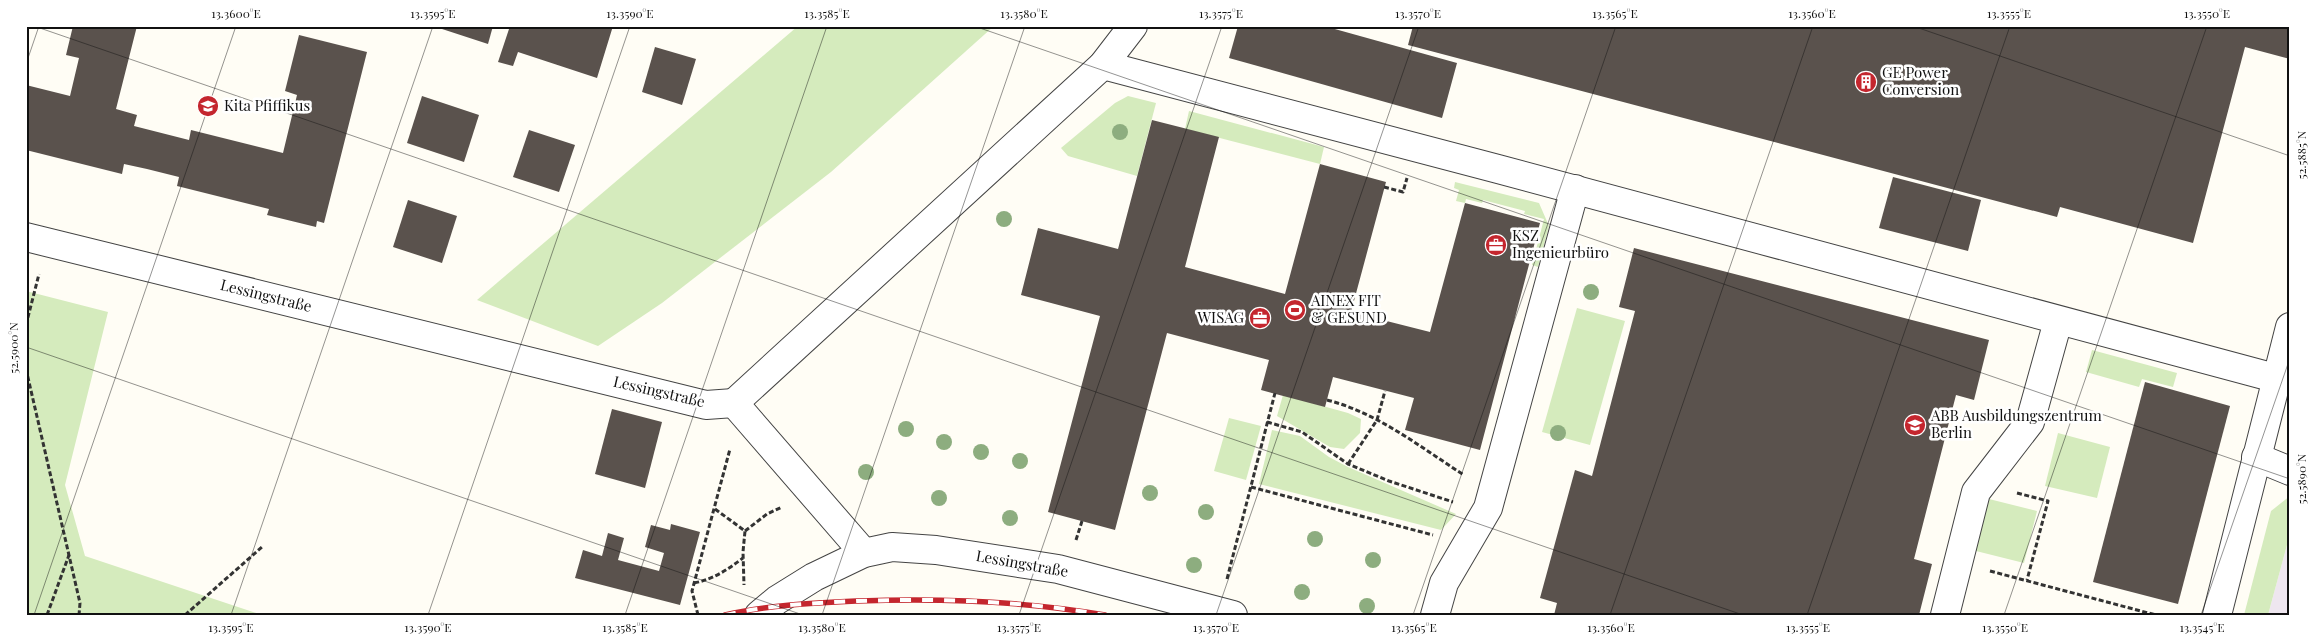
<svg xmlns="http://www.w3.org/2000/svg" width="2316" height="641" font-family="'Playfair Display',serif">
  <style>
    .industrial { fill: #eee6ef }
    .green { fill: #d5ebbd }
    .building { fill: #5a524d }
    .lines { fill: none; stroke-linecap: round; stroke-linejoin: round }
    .minor-casing { stroke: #444; stroke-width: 30 }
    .path { stroke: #333; stroke-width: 3; stroke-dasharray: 5 2.5; stroke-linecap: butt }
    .minor { stroke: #fff; stroke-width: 28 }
    .rail-casing { stroke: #c4262e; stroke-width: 5.5 }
    .rail { stroke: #fff; stroke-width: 4; stroke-dasharray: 11; stroke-linecap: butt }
    .tree { fill: #8dad7f }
    .ticks { fill: none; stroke: #111; stroke-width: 1; stroke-opacity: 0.45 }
    .labels { text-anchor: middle; stroke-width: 5; stroke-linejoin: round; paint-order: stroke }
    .poi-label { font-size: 15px; fill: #111; stroke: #fff; text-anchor: start }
    .street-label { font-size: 15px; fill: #111; stroke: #fff }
    .neatline { fill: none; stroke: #111; stroke-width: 2 }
    .ticks-label { font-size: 12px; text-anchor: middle; fill: #111 }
  </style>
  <rect width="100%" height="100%" fill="#fffdf5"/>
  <polygon class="industrial" points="2290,534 2290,615 2268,615"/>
  <g class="green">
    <polygon points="798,26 994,26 831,172 662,303 598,346 477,300"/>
    <polygon points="1128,96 1156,103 1137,176 1068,156 1061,148 1115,103"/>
    <polygon points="1189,111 1324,147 1320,164 1185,129"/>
    <polygon points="1455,182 1539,203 1549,226 1538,267 1532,265 1544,219 1524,214 1525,211 1483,200 1482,203 1466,199 1465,203 1456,201 1459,190 1454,188"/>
    <polygon points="26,291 108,312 65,485 85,556 262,615 26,615"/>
    <polygon points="1577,308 1625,321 1590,445 1542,432"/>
    <polygon points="2092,350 2177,373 2173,387 2142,379 2139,387 2086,372"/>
    <polygon points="1283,395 1348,413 1361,419 1360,433 1344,449 1330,447 1277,416"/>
    <polygon points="1229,418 1261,426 1246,480 1214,471"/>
    <polygon points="1272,430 1300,436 1329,457 1348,467 1456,514 1441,530 1259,484"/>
    <polygon points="2058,433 2110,447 2097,498 2045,486"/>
    <polygon points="2290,496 2290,534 2268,615 2244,615 2271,511"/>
    <polygon points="1985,498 2037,511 2024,563 1972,550"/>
  </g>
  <g class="building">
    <polygon points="73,26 137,26 116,109 137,115 134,126 189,140 191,130 283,153 297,95 285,91 299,35 367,52 324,223 317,221 316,227 267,215 269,209 177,186 179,177 147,169 124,164 122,174 26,150 26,85 70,96 79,58 66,55"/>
    <polygon points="439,26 493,26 488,44 439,28"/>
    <polygon points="510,26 561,27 613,26 597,78 518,52 513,66 498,62"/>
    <polygon points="1238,26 1324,26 1457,63 1442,118 1229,58"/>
    <polygon points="1413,26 2290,26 2290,59 2245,47 2193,243 2060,207 2057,217 1408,45"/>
    <polygon points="655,47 696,59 682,105 642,92"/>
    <polygon points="422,96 479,115 464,162 407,143"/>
    <polygon points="1152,120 1219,137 1185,267 1285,294 1320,164 1386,182 1351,312 1430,332 1465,203 1540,223 1480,450 1405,430 1414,398 1333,377 1325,407 1261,390 1269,360 1167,333 1115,530 1048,512 1100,316 1021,295 1038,228 1118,249"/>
    <polygon points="529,130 575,145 559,192 513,177"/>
    <polygon points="1893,177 1981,200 1968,251 1879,228"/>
    <polygon points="408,200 457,216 442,263 393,247"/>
    <polygon points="1634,248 1989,340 1974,400 1956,395 1914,559 1932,564 1919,615 1554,615 1557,603 1540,598 1575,470 1592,476 1635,311 1619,307"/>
    <polygon points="2145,382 2230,406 2178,604 2093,582"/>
    <polygon points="612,409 662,422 645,488 595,474"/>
    <polygon points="671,524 700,532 680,605 575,578 583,550 602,556 608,533 624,538 618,560 659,571 664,553 645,547 651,525 670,530"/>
  </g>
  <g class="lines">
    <g class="minor-casing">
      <g id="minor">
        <polyline points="1103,65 1498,169 2275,378"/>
        <polyline points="26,237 706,405 734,403"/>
        <polyline points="734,403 1103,65 1133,26"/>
        <polyline points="734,403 864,553"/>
        <polyline points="2256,457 2290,471"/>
        <polyline points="759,615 777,600 814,577 864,553 892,547 936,550 1058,569 1233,615"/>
        <polyline points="1435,615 1444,583 1488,508 1575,189"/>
        <polyline points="1945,615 1976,492 2030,422 2058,321"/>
        <polyline points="2217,615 2290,327"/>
      </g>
    </g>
    <g class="path">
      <polyline points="1384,187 1403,192 1407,178"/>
      <polyline points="26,325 39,274"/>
      <polyline points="26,369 80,603 79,615"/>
      <path d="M1327,400C1378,413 1420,447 1464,475"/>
      <polyline points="1267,422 1302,432 1348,464 1389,481 1453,502"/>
      <polyline points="1348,464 1377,420 1385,391"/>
      <polyline points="1251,487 1433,535"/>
      <polyline points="2017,493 2048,501 2027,580"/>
      <polyline points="715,509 745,531 743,552 744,585"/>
      <polyline points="745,531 767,514 782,507"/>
      <polyline points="1076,540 1082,521"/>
      <polyline points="1990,571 2156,615"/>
      <polyline points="1227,579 1275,393"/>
      <path d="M694,583C714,579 727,570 743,558"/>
      <polyline points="47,615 69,555"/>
      <polyline points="185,615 262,547"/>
      <polyline points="698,615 692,591 730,449"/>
    </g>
    <use href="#minor" class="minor"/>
    <g class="rail-casing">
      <path id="rail" d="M725,615C768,605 814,603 858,601C940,598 1024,601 1105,615"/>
    </g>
    <use href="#rail" class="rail"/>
  </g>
  <g class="tree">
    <circle cx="1120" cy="132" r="8"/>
    <circle cx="1004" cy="219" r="8"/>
    <circle cx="1591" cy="292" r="8"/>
    <circle cx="906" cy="429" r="8"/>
    <circle cx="1558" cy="433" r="8"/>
    <circle cx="944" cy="442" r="8"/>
    <circle cx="981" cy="452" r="8"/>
    <circle cx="1020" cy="461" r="8"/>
    <circle cx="866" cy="472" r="8"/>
    <circle cx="1150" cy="493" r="8"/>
    <circle cx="939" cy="498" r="8"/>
    <circle cx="1206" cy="512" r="8"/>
    <circle cx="1010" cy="518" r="8"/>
    <circle cx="1315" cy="539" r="8"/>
    <circle cx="1373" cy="560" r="8"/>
    <circle cx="1194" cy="565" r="8"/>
    <circle cx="1302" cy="592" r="8"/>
    <circle cx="1367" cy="606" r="8"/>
  </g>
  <path class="ticks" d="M34,26L1743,615M974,26L2290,479M1913,26L2290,156M26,64L39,26M26,347L803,615M34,615L236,26M231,615L433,26M428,615L630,26M625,615L827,26M822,615L1025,26M1019,615L1222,26M1216,615L1419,26M1413,615L1616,26M1610,615L1813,26M1807,615L2010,26M2004,615L2207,26M2201,615L2290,358"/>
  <defs>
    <g id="building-disc" transform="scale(1.125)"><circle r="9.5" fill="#c4262e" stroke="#fff"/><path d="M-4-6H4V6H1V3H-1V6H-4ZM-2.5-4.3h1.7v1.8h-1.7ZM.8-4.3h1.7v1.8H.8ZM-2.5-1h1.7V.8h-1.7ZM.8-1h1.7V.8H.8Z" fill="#fff"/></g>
    <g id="school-disc" transform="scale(1.125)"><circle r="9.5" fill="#c4262e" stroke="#fff"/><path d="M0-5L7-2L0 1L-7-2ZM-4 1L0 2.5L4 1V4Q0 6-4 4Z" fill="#fff"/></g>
    <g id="office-disc" transform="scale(1.125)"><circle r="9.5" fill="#c4262e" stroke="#fff"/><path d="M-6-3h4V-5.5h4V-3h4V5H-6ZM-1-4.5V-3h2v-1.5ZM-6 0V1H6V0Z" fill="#fff"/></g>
    <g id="stadium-disc" transform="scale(1.125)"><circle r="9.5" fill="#c4262e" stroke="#fff"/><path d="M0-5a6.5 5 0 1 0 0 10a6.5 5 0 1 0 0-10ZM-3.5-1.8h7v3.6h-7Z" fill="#fff"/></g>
  </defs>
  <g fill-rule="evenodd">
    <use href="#building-disc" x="1866" y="82"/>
    <use href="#school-disc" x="208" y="106"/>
    <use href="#office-disc" x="1496" y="245"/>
    <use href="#stadium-disc" x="1295" y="310"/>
    <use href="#office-disc" x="1260" y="318"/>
    <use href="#school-disc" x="1915" y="425"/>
  </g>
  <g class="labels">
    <g class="poi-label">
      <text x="1882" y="78">GE Power<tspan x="1882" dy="17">Conversion</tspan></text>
      <text x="224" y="111">Kita Pfiffikus</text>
      <text x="1512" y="241">KSZ<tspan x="1512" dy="17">Ingenieurbüro</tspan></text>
      <text x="1311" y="306">AINEX FIT<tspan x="1311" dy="17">&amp; GESUND</tspan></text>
      <text x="1244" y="323" text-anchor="end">WISAG</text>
      <text x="1931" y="421">ABB Ausbildungszentrum<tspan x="1931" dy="17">Berlin</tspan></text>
    </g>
    <g class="street-label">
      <text transform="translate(266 296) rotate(14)" y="5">Lessingstraße</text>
      <text transform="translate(659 392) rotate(13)" y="5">Lessingstraße</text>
      <text transform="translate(1022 564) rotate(10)" y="5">Lessingstraße</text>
    </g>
  </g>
  <rect width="2316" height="641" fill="none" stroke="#ffffff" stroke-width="55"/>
  <rect x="28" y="28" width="2260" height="586" class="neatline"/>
  <g class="ticks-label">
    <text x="236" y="18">13.3600°E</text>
    <text x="433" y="18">13.3595°E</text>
    <text x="630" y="18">13.3590°E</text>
    <text x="827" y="18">13.3585°E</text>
    <text x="1024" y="18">13.3580°E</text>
    <text x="1221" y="18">13.3575°E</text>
    <text x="1418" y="18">13.3570°E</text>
    <text x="1615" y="18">13.3565°E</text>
    <text x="1812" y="18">13.3560°E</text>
    <text x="2009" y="18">13.3555°E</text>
    <text x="2207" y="18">13.3550°E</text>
    <text transform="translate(2302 155) rotate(-90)" y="4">52.5885°N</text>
    <text transform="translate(14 348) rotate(-90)" y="4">52.5900°N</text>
    <text transform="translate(2302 479) rotate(-90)" y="4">52.5890°N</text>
    <text x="231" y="632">13.3595°E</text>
    <text x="428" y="632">13.3590°E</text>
    <text x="625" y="632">13.3585°E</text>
    <text x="822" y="632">13.3580°E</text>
    <text x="1019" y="632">13.3575°E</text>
    <text x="1216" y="632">13.3570°E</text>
    <text x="1414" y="632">13.3565°E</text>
    <text x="1611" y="632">13.3560°E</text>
    <text x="1808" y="632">13.3555°E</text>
    <text x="2005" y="632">13.3550°E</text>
    <text x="2202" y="632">13.3545°E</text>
  </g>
</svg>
